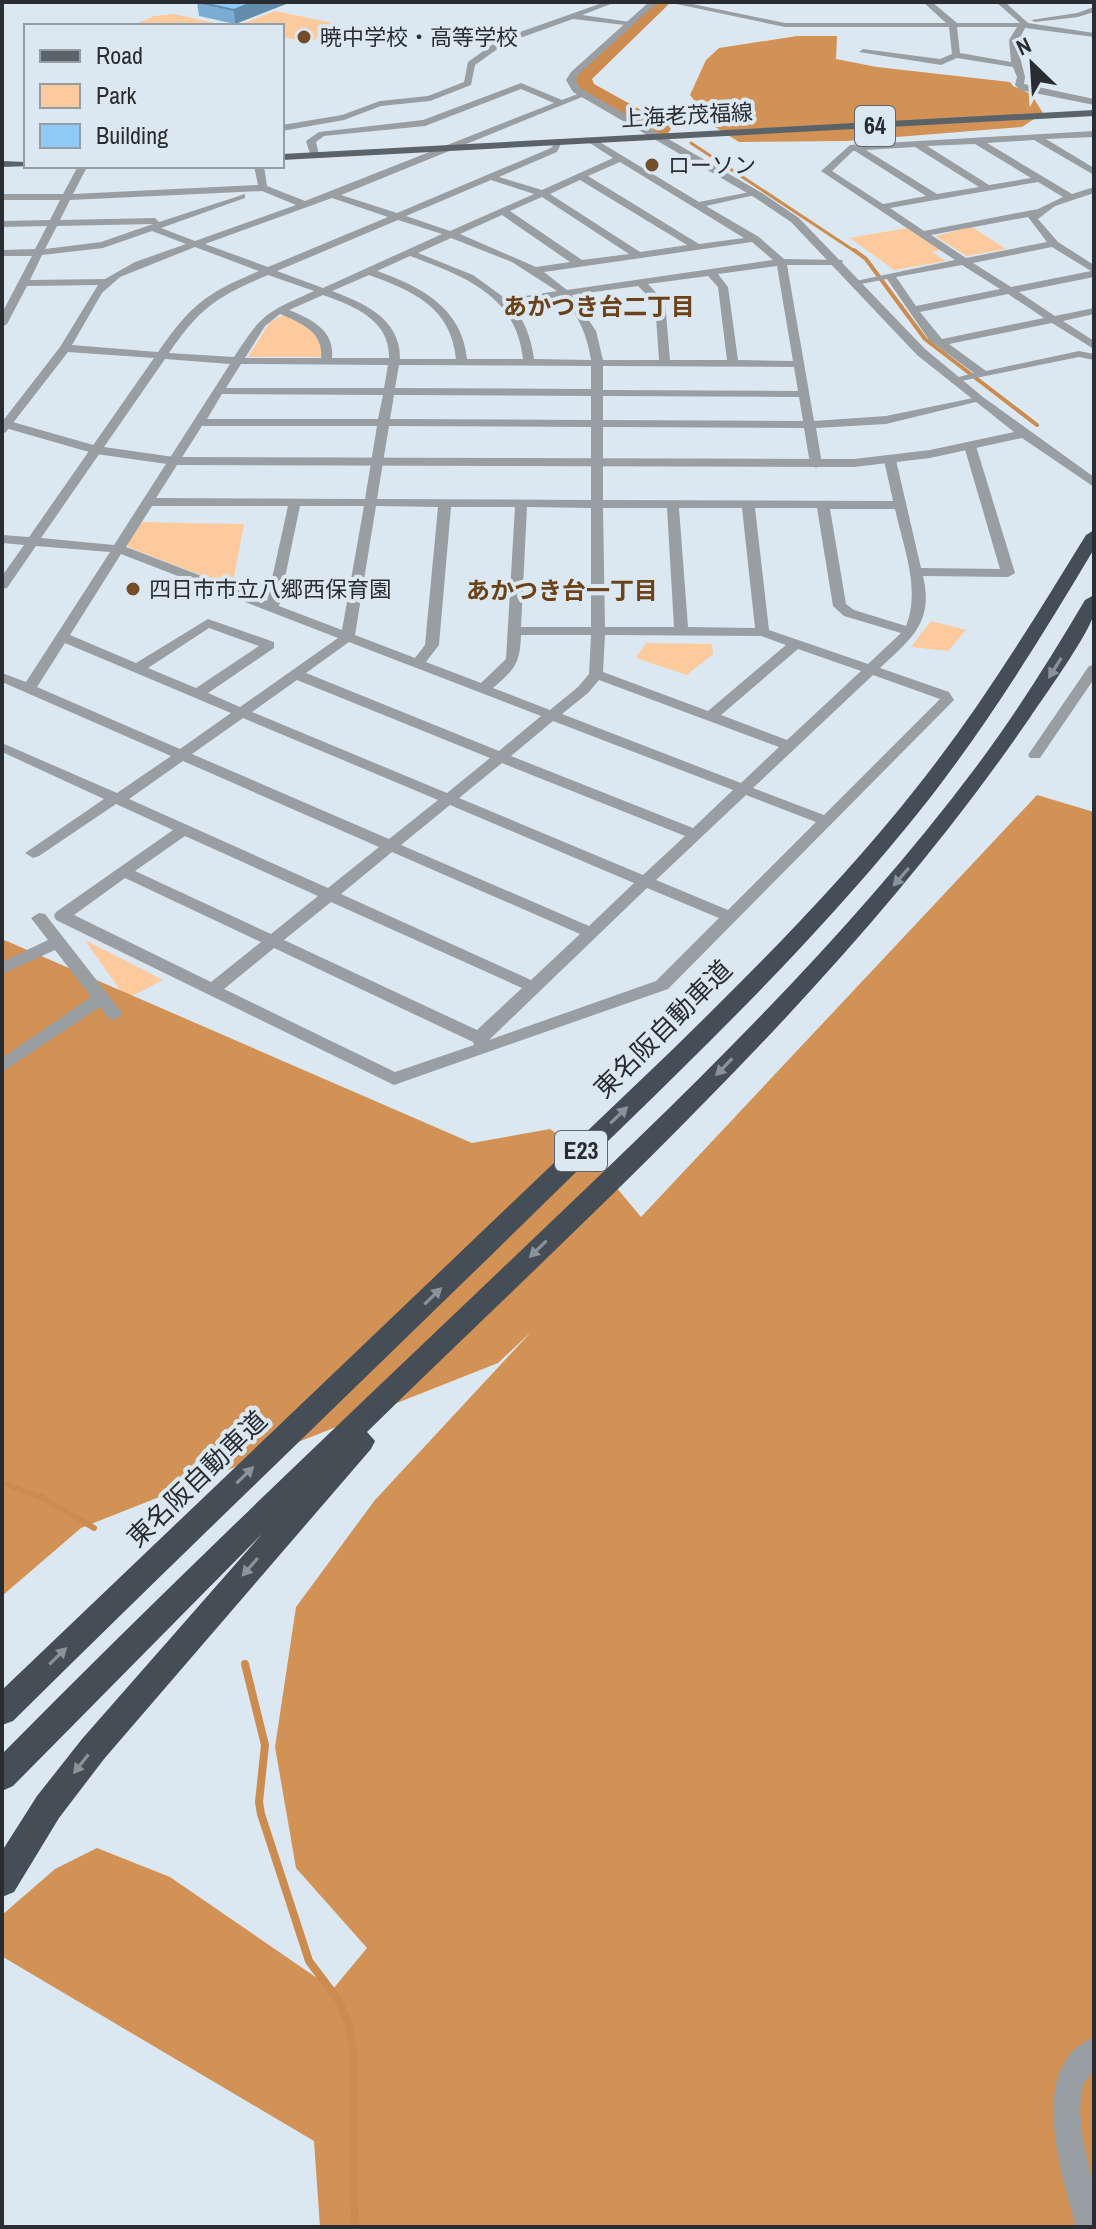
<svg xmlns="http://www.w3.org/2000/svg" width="1096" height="2229" font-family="'Archivo Narrow','Noto Sans JP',sans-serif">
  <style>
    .green { fill: #fcca9d }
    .forest { fill: #d29255 }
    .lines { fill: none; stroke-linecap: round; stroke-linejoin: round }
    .stream-far3 { stroke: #cc8c50; stroke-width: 3 }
    .stream-far2 { stroke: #cc8c50; stroke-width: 4 }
    .stream-far1 { stroke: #cc8c50; stroke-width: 6 }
    .stream { stroke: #cc8c50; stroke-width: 8 }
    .river { fill: #cc8c50; fill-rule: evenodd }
    .minor { fill: #999ea2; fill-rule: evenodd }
    .tertiary { fill: #999ea2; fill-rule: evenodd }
    .primary { fill: #5b636a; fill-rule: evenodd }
    .motorway { fill: #454e56; fill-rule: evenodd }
    .wall { fill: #7badd4 }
    .shaded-wall { fill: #648dac }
    .building { fill: #8fc9f6; stroke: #648dac; stroke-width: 2 }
    .oneway { fill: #89939c }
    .poi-dot { fill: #744e2b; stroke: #dce8f1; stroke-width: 3 }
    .labels { text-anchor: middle; stroke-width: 8; stroke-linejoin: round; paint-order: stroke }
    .far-poi-label { font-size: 22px; fill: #292d31; stroke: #dce8f1; text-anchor: start }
    .far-street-label { font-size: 22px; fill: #292d31; stroke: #dce8f1 }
    .shield { fill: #dce8f1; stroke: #5f656b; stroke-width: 2 }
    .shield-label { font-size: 24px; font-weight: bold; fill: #292d31 }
    .far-neighbourhood-label { font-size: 24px; font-weight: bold; fill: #6c4319; stroke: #dce8f1 }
    .street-label { font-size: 26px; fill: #292d31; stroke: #dce8f1 }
  </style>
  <rect width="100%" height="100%" fill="#dce8f1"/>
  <g class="green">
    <polygon points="275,11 333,23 311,43 282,37 282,26 236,26"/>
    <polygon points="174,14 228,26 131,26 154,16"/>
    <polygon points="972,227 1006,249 967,256 935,236"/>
    <polygon points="907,228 940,250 932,252 946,261 894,270 850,238"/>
    <polygon points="284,315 308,326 320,338 322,357 248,357 270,322"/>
    <polygon points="142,522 244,524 232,587 130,548 127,545"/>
    <polygon points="931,621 966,630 948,651 911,647"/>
    <polygon points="646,643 712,644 713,654 687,675 636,658"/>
    <polygon points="85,940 163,980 126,999"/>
  </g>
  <g class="forest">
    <polygon points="797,36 837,36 836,59 877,67 1010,82 1013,86 1031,94 1043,113 1022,127 847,141 739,142 715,127 690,95 706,60 719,48"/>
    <polygon points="1037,795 1094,812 1094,2227 320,2227 314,2141 3,1957 2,1915 55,1869 97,1848 170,1877 333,1989 367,1948 296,1868 275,1747 296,1607 375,1500 531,1332 498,1363 81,1528 2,1596 2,939 472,1143 550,1129 591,1157 641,1217"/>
  </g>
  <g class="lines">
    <polyline class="stream-far3" points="691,143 856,252"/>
    <polyline class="stream-far2" points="854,250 866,259 925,339 1037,425"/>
    <polyline class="stream-far1" points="2,1483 43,1498 94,1528"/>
    <polyline class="stream" points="245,1664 265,1745 259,1802 261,1814 309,1961 339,2001 349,2025 353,2049 353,2192 356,2227"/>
    <polygon class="river" points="653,2 671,2 592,79 594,84 668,125 671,129 668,133 661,135 579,91 574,78"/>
    <g class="minor">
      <polygon points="605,2 616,2 582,15 630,22 633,26 573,19 506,43 475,65 471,85 430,101 381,106 344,120 282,131 282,125 342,115 380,101 428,96 464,82 468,62 500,39"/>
      <path d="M667,2H683L785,23H946L923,2H932L957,23H1020L996,2H1005L1028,23L1094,33V37L1025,28L1017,44L1025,77L1024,84L1094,99V105L1020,90L1015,85L1017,77L1013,67L957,58L941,65L859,52L863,49L940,59L952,54L949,27H785ZM957,27H1017L1009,40L1011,62L960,53Z"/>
      <polygon points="1094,7 1094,12 1078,17 1035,22 1031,20 1077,13"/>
      <path d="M521,83L562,100L583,92L587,95L341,195L397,213L551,148L557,140H563L557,152L499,177L542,190L613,158L585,140L593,138L699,202L755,191V195L706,206L759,237L784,259L842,260L843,262L838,265H787L814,421L886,416L978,397L984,400L886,424L816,428L822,464L816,468L810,464L804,428L603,427V500L893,501L884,460L890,456L896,460L921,568L1000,569L964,446L970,442L976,446L1015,573L1008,577L923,576C934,623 911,639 880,668L949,692L954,700L668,989L394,1085L56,920L54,916L56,912L173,830L116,804L39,856L33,858L25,853L104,799L2,752V743L117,793L171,756L2,682V673L26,682L110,552L36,546L7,588L2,589V576L24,545L2,543V535L29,537L154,358L68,352L6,432L2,434V422L60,347L98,285L27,286L7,324L2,327V313L32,256H2V250L35,249L47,226L2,227V221L50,220L60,200H2V194H63L78,166L87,167L73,194L258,185L254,166H264L267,186L305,201L554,103L521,89L425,126L324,136L316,142L319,155L311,157L306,141L319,132L423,120ZM620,162L744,238L699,244L588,176ZM491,180L534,194L450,231L406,216ZM580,180L687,245L640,252L550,194ZM262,191L296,205L195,241L161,228L245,198V194L159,222L155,218L60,220L70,200ZM542,197L629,254L582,260L510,211ZM332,198L388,217L268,267L205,244ZM502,215L570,262L536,267L460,234ZM398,220L442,234L323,288L277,271ZM153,224L101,242L45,249L57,226ZM152,231L186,244L135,262L105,279L30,280L42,255L103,248ZM451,238L512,262L557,291L506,299L473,275L418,253ZM752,242L773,260L567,290L544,272ZM195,247L259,271C206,293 191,305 158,352L72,345L102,293L120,277ZM410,256C464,276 516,295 523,359H467C462,308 422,287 377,271ZM777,266L793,361L738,360L728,287L718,274ZM268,275L314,291C266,313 263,312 234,357L169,353C200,307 218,296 268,275ZM369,275C413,291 451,307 456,359H400C401,319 364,303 332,291ZM708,276L718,287L727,360H670L665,302L648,284ZM638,286L655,303L659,360H603L596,331L572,295ZM323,295C354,306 390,320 389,358H332C335,330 311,319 289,310ZM562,297C579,316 587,335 591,360L534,359C531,337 525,322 512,304ZM280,314C301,323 324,332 321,358H245L265,326ZM165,359L230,364L114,545L41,538ZM241,364L388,365L384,388H226ZM399,365L591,366V389L395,388ZM603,366L794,367L798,391L603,390ZM222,394L383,395L378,419H207ZM394,395L591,396V420L390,419ZM603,396L799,397L803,421L603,420ZM202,426H377L365,499L156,498ZM389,426L591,427V500L377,499ZM152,506H288L267,601L126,547ZM300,506H364L342,630L279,606ZM376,506L438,507L425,645L415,658L355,635ZM451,507H515L506,659L481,683L426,662L439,645ZM527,507L591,508V627H521ZM603,508H667L674,627H605ZM679,508H742L755,628L688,627ZM755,508H817L833,606L844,616L901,633L868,664L769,630ZM830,509H895C903,546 921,589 906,626L854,610L846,604ZM121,554L338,638L240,707L208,693L274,648V642L208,619L136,663L70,635ZM209,628L259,646L196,688L148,668ZM521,635H591L589,674L578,687L550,710L493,688C515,669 520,664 521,635ZM605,635L761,636L786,645L708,711L603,672ZM349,642L541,716L499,751L306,673ZM65,643L231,713L180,749L37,687ZM798,649L861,671L787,740L721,715ZM873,675L940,699L824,815L753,788ZM297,680L490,758L447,793L252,712ZM599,680L779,747L741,783L562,714L588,693ZM243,718L438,800L389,839L192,754ZM553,721L733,790L693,828L511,756ZM183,761L379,847L328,888L129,799ZM502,763L685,836L643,875L459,798ZM746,795L816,822L728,910L656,880ZM450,805L634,883L589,926L401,845ZM185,836L318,896L271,934L135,871ZM392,852L580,934L531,980L341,894ZM125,878L261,942L211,982L74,915ZM647,888L719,918L656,981L489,1040ZM331,902L522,988L477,1030L284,940ZM274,948L473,1042L474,1045L395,1072L224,989Z"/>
      <path d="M1094,131V137L1046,139L1094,168V175L1034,140L987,143L1072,194L1094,187V193L1055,206L1038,219L1058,242L1094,265V277L1019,292L1055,316L1094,308V314L1063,321L1094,341V349L1052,323L949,344L986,371L1079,351L1094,354V360L1079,357L951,383V379L974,373L929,340L887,279L856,285L851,282L955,260L821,171L850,145ZM975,144L1031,178L989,185L927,146ZM915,147L979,187L937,194L866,150ZM853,151H855L926,196L883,204L832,171ZM1038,182L1063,197L1038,209L924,231L890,208ZM1028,217L1047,242L966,258L931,235ZM1052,247L1091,271L1011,287L973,263ZM962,265L1000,289L916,306L896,277ZM1008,294L1044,318L942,339L920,312Z"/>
      <polygon points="1094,665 1094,679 1042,755 1040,758 1030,758 1028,755 1089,666"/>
      <polygon points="39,913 45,914 123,1014 114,1020 108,1018 100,1007 2,1072 2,1058 91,997 55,950 2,974 2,962 48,940 31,918"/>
      <path d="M1094,2037V2069L1083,2085L1080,2108L1082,2133L1094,2191V2227H1076C1062,2175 1025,2065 1094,2037Z"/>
    </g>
    <polygon class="tertiary" points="649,2 658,2 578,75 576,80 580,88 762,193 799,218 925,349 983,397 1094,477 1094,487 1022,438 930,458 854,467 174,465 96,454 2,427 2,419 97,446 174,457 854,459 930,450 1014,432 917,355 791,222 754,197 573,92 566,80 571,72"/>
    <g class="primary">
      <polygon points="1094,110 1094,116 282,160 282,154"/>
      <polygon points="2,161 26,162 26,166 31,166 2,167"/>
      <polygon points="61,166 120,166 115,169 66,169"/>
    </g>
    <g class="motorway">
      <path d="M1094,530V549C1036,646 977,742 905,829C788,972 651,1098 520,1227C351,1392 181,1555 13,1721L2,1725V1690L669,1053C756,968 842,882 917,787C980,708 1033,621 1086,535Z"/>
      <path d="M1094,595C1094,600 1095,607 1094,613C1091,631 1044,697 1031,716C847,985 599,1205 367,1432L375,1441L371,1449L104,1759L59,1818L14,1892L2,1897V1851L37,1796L82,1739L262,1534L13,1786L2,1791V1754C161,1593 325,1437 488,1282C659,1119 834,956 976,767C1016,714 1051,657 1085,600Z"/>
    </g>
  </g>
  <polygon class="wall" points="197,2 286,4 235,24 199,16"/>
  <polygon class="shaded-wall" points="254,2 286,2 286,4 235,24 234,10"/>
  <polygon class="building" points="198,2 254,2 234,10"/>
  <defs><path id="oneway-solid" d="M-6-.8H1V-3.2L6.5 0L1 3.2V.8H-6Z" transform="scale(2)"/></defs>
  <g class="oneway">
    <use href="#oneway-solid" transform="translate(1055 668) rotate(122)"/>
    <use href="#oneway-solid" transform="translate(901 877) rotate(131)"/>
    <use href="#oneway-solid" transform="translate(724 1067) rotate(134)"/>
    <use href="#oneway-solid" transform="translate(619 1115) rotate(-44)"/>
    <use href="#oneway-solid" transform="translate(538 1249) rotate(136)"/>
    <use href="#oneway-solid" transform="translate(433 1296) rotate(-44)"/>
    <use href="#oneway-solid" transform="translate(245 1475) rotate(-44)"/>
    <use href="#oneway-solid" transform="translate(250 1567) rotate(131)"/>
    <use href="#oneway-solid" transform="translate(58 1656) rotate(-44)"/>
    <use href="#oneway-solid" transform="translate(81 1764) rotate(128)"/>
  </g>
  <g class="poi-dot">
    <circle cx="304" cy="37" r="8"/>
    <circle cx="652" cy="165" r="8"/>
    <circle cx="133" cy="589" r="8"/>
  </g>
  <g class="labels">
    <g class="far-poi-label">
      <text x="320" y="45">暁中学校・高等学校</text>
      <text x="668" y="173">ローソン</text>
      <text x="149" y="597">四日市市立八郷西保育園</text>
    </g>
    <g class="far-street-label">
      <text transform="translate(687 115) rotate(-3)" y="8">上海老茂福線</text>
    </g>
    <g class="shield">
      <rect x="855" y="106" width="40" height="40" rx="6"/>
      <rect x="555" y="1131" width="52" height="40" rx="6"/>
    </g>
    <g class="shield-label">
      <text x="875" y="134">64</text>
      <text x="581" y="1159">E23</text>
    </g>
    <g class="far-neighbourhood-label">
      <text x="599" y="315">あかつき台二丁目</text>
      <text x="562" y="599">あかつき台一丁目</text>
    </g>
    <g class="street-label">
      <text transform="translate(663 1029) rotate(-45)" y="9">東名阪自動車道</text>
      <text transform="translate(197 1479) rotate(-44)" y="9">東名阪自動車道</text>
    </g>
  </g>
  <rect width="1096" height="2229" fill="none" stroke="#292d31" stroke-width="8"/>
  <rect x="24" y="24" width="260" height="144" fill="#dce8f1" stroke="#949da4" stroke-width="2"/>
  <rect x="40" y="50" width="40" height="12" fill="#5b636a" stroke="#949da4" stroke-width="2"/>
  <text x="96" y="64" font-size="24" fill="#292d31">Road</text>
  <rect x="40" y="84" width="40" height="24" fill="#fcca9d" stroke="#949da4" stroke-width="2"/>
  <text x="96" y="104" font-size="24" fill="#292d31">Park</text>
  <rect x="40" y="124" width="40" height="24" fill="#8fc9f6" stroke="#949da4" stroke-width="2"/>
  <text x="96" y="144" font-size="24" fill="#292d31">Building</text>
  <g transform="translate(1032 64) rotate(335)" stroke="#dce8f1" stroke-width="6" paint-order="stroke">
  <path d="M0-6L14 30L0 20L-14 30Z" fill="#292d31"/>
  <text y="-12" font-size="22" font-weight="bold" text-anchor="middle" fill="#292d31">N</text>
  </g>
</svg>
